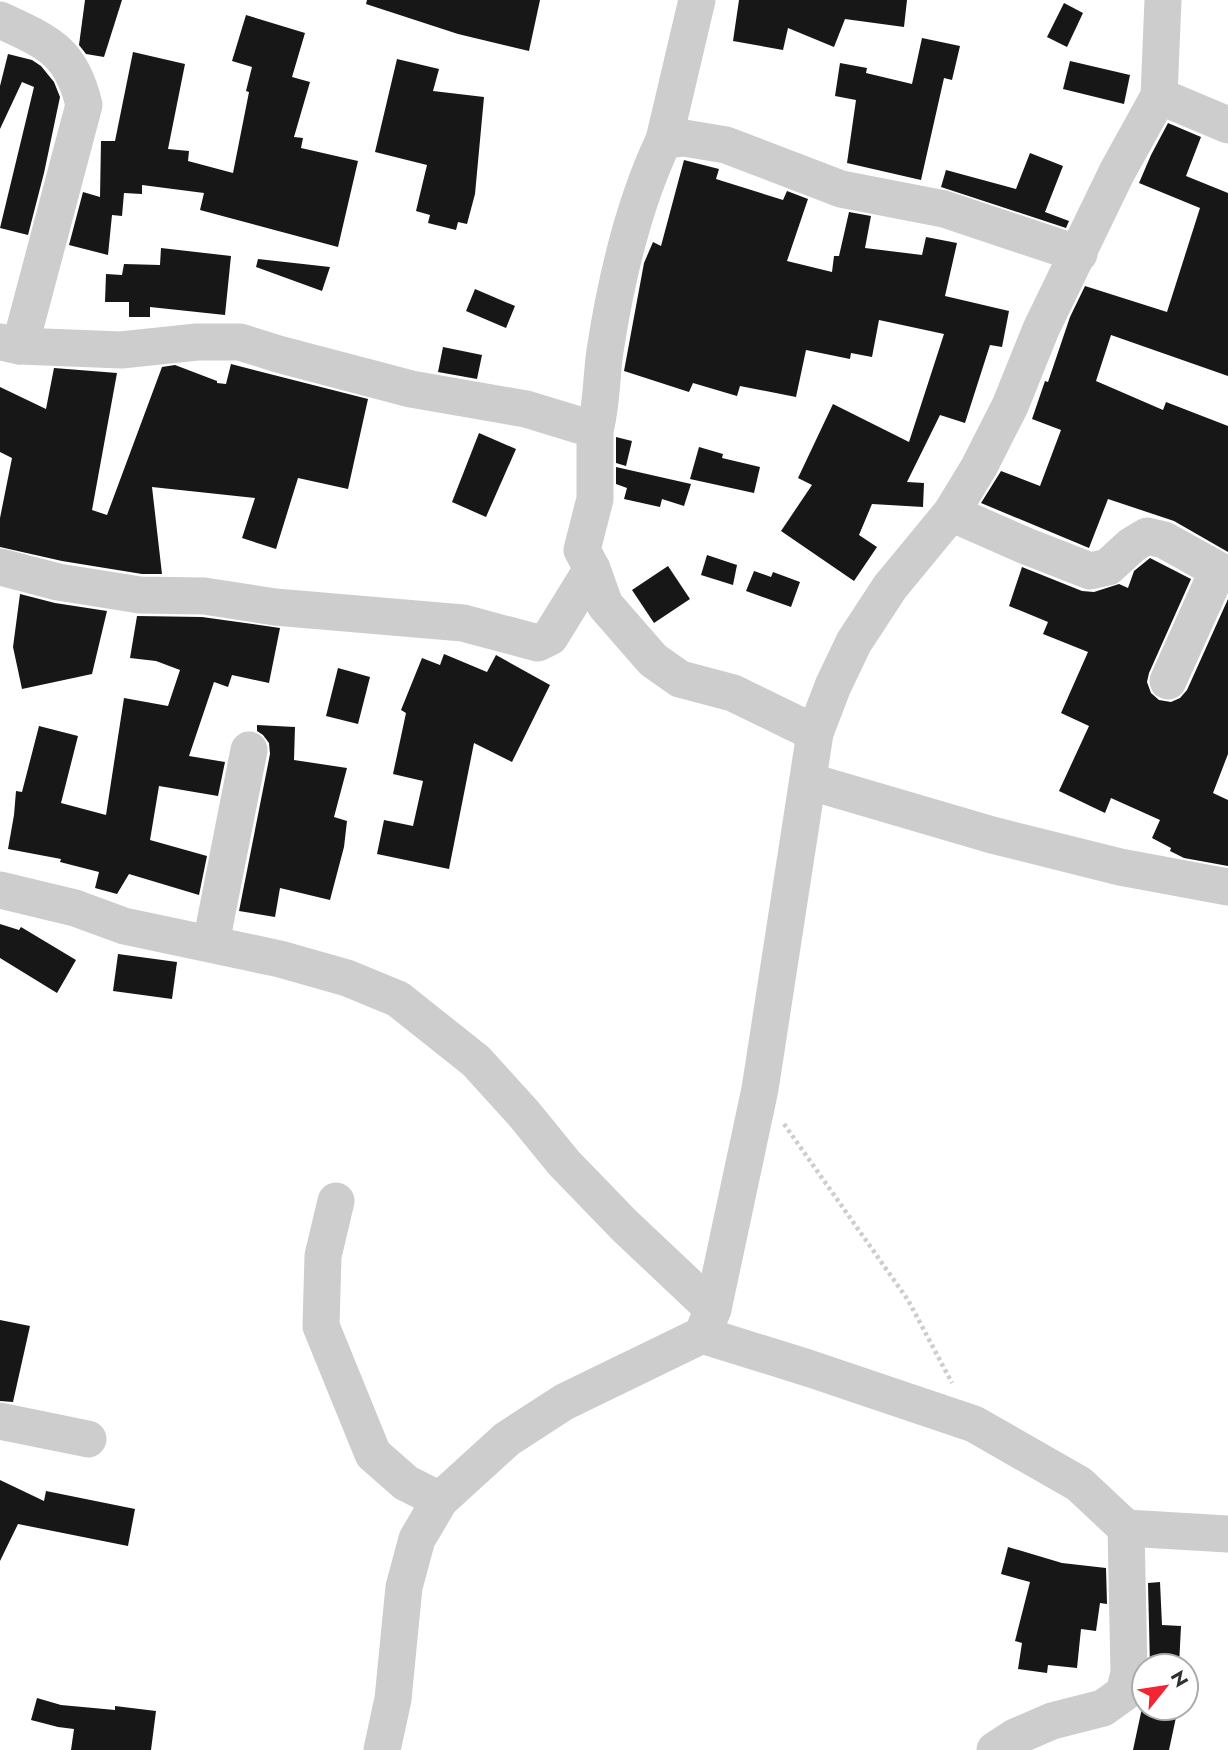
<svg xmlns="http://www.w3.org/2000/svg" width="1228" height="1750" font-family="Jost,sans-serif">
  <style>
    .building { fill: #171717 }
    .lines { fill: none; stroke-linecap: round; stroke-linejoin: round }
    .path { stroke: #cdcdcd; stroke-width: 4.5; stroke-dasharray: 3.5 3.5; stroke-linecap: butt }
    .minor { stroke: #cdcdcd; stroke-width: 37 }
  </style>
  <rect width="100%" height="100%" fill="#fff"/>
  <g class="building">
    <polygon points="85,0 122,0 104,57 86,54 79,45"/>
    <polygon points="367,0 540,0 529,51 458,34 366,4"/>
    <polygon points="739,0 907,0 904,27 845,19 834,47 788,28 783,50 733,41"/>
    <polygon points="1064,3 1083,13 1067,47 1047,37"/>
    <polygon points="246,15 305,33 292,77 310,82 294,137 303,138 301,148 358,161 338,247 200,210 204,193 142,185 142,194 124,193 122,216 112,215 108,255 69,245 83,192 100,197 101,141 115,141 133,52 185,64 168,149 189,151 188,161 233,173 249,92 246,91 252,67 232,61"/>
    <polygon points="922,38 960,46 952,80 944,78 921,180 847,163 856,100 835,96 840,63 867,68 866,73 912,84"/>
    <polygon points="8,54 32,60 41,66 54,82 60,97 44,173 28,235 0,228 34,87 22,82 0,129 0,86"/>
    <polygon points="397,59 439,69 433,91 484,97 475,194 467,224 458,222 456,230 428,223 430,215 416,211 427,165 375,152"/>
    <polygon points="1070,61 1130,75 1124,104 1063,89"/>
    <polygon points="1168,123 1201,137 1186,176 1228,193 1228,376 1111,335 1096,381 1163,410 1166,402 1228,426 1228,552 1174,521 1108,499 1089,548 981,503 1001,471 1040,486 1061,430 1032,419 1045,381 1048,382 1070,317 1085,286 1167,312 1200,208 1139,183 1151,155"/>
    <polygon points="1030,153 1063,166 1045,212 1069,221 1066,228 941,187 946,170 1016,189"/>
    <polygon points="684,160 719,169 716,179 783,200 787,191 808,199 787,261 832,272 834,256 839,256 849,212 871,216 865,248 922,255 926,237 957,243 945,296 1009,311 1002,347 990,345 965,423 940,415 907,482 924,483 923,507 872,504 859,535 877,547 854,581 781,531 812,485 798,478 833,404 909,442 944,334 879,320 872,357 851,353 850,359 806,350 796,397 740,386 737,396 693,383 689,392 624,371 644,263 653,242 661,246"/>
    <polygon points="161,248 231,256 225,315 150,307 150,317 129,317 129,302 105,302 106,274 122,275 124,264 160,265"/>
    <polygon points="258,259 330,267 322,291 256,267"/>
    <polygon points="475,289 515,306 506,328 466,311"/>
    <polygon points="443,347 482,355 477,379 438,372"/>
    <polygon points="231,364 368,399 348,489 298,478 276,549 242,538 255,498 152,487 162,574 142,574 62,561 0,547 0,518 12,458 0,452 0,387 46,409 54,368 117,373 92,510 107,515 162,367 175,365 217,381 217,383 226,384"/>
    <polygon points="479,433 516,449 486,517 452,502"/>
    <polygon points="616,437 632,441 626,466 616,463"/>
    <polygon points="699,447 723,454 722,458 760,467 754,493 690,479"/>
    <polygon points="616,467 691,484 684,506 662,499 660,507 624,499 627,488 616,484"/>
    <polygon points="707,555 737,565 733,585 701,575"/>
    <polygon points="1150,558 1191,579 1149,673 1147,682 1151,693 1159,700 1171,702 1180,698 1187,690 1228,599 1228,754 1213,793 1228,800 1228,866 1184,858 1170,851 1171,848 1152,838 1160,820 1111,798 1105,813 1059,791 1089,726 1061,713 1088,652 1043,634 1048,622 1009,606 1022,567 1082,591 1094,592 1119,584 1128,588 1134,571"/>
    <polygon points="668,566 690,599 654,623 632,590"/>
    <polygon points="754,571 771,577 773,572 800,582 791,607 746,591"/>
    <polygon points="20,594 55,603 107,611 92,674 22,689 13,647"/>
    <polygon points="137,616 202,617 280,628 269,683 232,675 228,687 214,682 189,756 225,762 218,796 159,786 150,840 207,856 199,895 129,874 117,894 95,888 99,872 60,862 61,859 8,849 14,815 16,791 22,792 39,726 78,736 61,803 106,815 124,698 168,706 180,670 156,661 130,658"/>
    <polygon points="444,654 487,672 496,655 550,685 512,762 474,743 449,869 377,854 384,820 413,826 423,781 393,774 406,713 401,710 422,658 440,665"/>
    <polygon points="338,668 370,677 358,724 326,716"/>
    <polygon points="257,725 295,727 294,760 347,768 334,817 347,821 344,847 330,900 280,888 275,917 239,911 270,754 269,743 263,735 257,731"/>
    <polygon points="0,924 19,930 21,927 76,960 57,993 0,958"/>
    <polygon points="118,954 177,962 172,999 113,991"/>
    <polygon points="0,1320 30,1326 13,1402 0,1401"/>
    <polygon points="0,1480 44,1501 46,1491 135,1509 128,1546 18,1524 0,1561"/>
    <polygon points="1008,1547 1062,1563 1106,1568 1107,1604 1100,1603 1096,1631 1081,1629 1077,1668 1048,1665 1047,1673 1018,1669 1022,1643 1015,1641 1030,1582 1001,1574"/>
    <polygon points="1160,1582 1162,1625 1181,1626 1179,1666 1150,1666 1148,1583"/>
    <polygon points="37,1698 61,1705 115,1710 115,1706 156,1711 151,1750 71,1750 74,1729 58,1727 31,1720"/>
    <polygon points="1142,1708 1178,1708 1169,1750 1133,1750"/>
  </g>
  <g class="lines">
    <polyline class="path" points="784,1124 908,1300 952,1383"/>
    <g class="minor">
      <path d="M0,20C47,42 71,50 84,105L20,346"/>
      <polyline points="1159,96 1228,125"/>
      <polyline points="664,140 697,0"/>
      <polyline points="0,342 20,346 121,350 197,342 240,342 278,354 411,389 526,409 595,430 595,499 582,550 592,569 605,605 653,660 680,679 733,693 815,733"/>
      <path d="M595,430C602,404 601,378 605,351C616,279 633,205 664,140L684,138L726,145L841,189L944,209L1079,254"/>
      <polyline points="951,513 1026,546 1090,571 1108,567 1132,545 1147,536 1164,540 1218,570 1168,681"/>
      <polyline points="0,567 58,582 140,595 204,596 275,607 463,623 538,643 550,637 592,569"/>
      <polyline points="808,781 992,835 1120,867 1228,887"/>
      <polyline points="0,890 75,908 124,926 280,959 347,978 398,999 476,1061 524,1114 564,1163 625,1226 713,1309"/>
      <polyline points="211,943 249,750"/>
      <polyline points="336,1201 323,1256 321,1326 373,1454 406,1483 440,1500"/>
      <polyline points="702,1335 808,1368 974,1424 1079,1484 1126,1528 1228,1534"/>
      <polyline points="0,1421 88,1439"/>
      <polyline points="382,1750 393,1699 404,1587 417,1539 440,1500 507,1439 564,1402 702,1335 713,1309 760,1089 815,733 833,686 854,642 890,587 951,513 979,467 1010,406 1041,329 1117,172 1159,96 1163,0"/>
      <polyline points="995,1750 1015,1737 1052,1721 1103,1708 1124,1693 1129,1673 1126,1528"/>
    </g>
  </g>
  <g transform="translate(1165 1687) rotate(60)"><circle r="33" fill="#ffffff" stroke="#acacac" stroke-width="2"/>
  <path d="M0-5L12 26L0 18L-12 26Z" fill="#f42533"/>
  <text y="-10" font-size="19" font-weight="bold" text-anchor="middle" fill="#303030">N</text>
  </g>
</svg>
